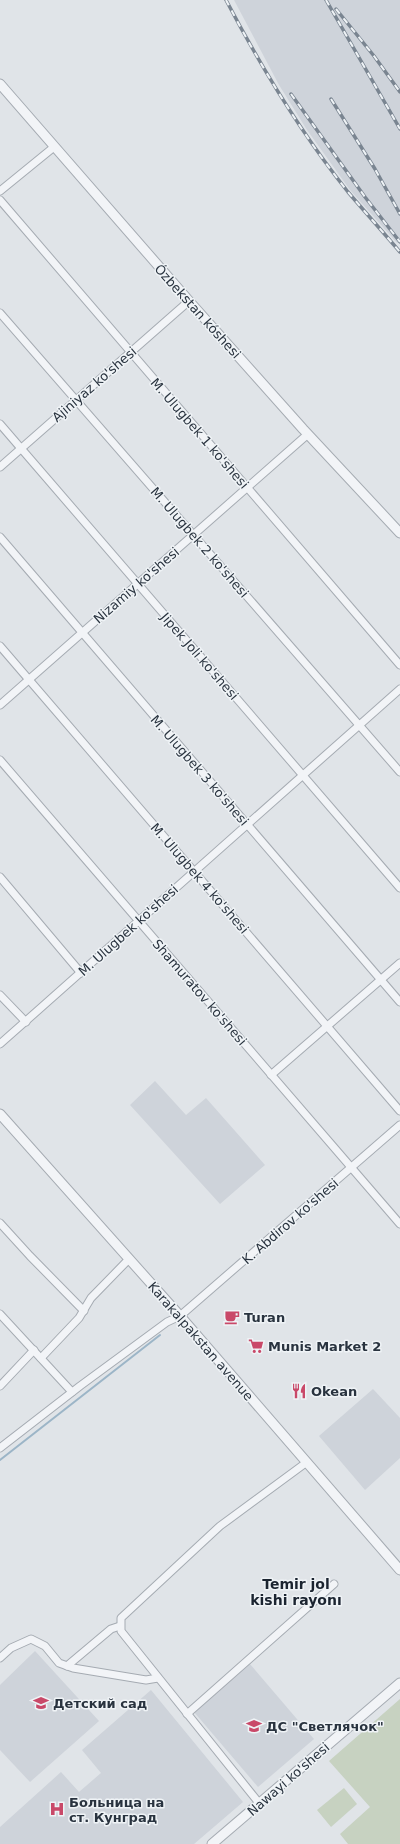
<svg xmlns="http://www.w3.org/2000/svg" width="400" height="1844" font-family="'DejaVu Sans',sans-serif">
  <style>
    .built { fill: #ced3da }
    .green { fill: #c7d2c1 }
    .lines { fill: none; stroke-linecap: round; stroke-linejoin: round }
    .stream { stroke: #9cb5c7; stroke-width: 2 }
    .minor-casing { stroke: #a5abb2; stroke-width: 9 }
    .tertiary-casing { stroke: #a5abb2; stroke-width: 11 }
    .minor { stroke: #f2f4f7; stroke-width: 7 }
    .tertiary { stroke: #f2f4f7; stroke-width: 9 }
    .rail-casing { stroke: #7a8591; stroke-width: 3.5 }
    .rail { stroke: #eff3f6; stroke-width: 2; stroke-dasharray: 6; stroke-linecap: butt }
    .labels { text-anchor: middle; stroke-width: 3; stroke-linejoin: round; paint-order: stroke }
    .street-label { font-size: 13px; fill: #29333f; stroke: #eff3f6 }
    .poi-label { font-size: 13px; font-weight: bold; fill: #29333f; stroke: #eff3f6; text-anchor: start }
    .neighbourhood-label { font-size: 14px; font-weight: bold; fill: #1b2430; stroke: #eff3f6 }
  </style>
  <rect width="100%" height="100%" fill="#e0e4e8"/>
  <g class="built">
    <polygon points="234,0 400,0 400,241 397,243 350,190 307,130 279,85"/>
    <polygon points="155,1081 186,1115 206,1098 265,1165 220,1204 130,1105"/>
    <polygon points="373,1389 400,1418 400,1458 365,1490 319,1436"/>
    <polygon points="35,1651 99,1721 30,1782 0,1750 0,1685"/>
    <polygon points="250,1664 314,1739 258,1787 194,1712"/>
    <polygon points="151,1690 243,1802 194,1844 0,1844 0,1827 61,1772 79,1792 101,1773 82,1750"/>
  </g>
  <g class="green">
    <polygon points="400,1699 400,1844 348,1844 340,1834 370,1807 329,1761"/>
    <polygon points="344,1788 357,1804 331,1827 317,1810"/>
  </g>
  <g class="lines">
    <polyline class="stream" points="0,1460 160,1335"/>
    <g class="minor-casing">
      <g id="minor">
        <polyline points="0,191 54,147"/>
        <polyline points="0,200 400,665"/>
        <polyline points="0,313 400,772"/>
        <polyline points="0,424 400,888"/>
        <polyline points="0,467 189,301"/>
        <polyline points="0,537 400,1002"/>
        <polyline points="0,646 400,1111"/>
        <polyline points="0,705 308,434"/>
        <polyline points="0,760 400,1224"/>
        <polyline points="0,877 81,973"/>
        <polyline points="0,995 26,1022"/>
        <polyline points="0,1044 400,689"/>
        <polyline points="271,1075 400,963"/>
        <polyline points="0,1223 30,1256 84,1311"/>
        <polyline points="0,1314 72,1392"/>
        <polyline points="41,1358 79,1318 91,1298 129,1259"/>
        <polyline points="0,1386 34,1350"/>
        <polyline points="0,1448 80,1386 167,1322 180,1316 400,1125"/>
        <polyline points="0,1658 11,1648 31,1639 45,1646 59,1663 73,1668 146,1680 158,1678"/>
        <polyline points="67,1666 111,1629 120,1626"/>
        <polyline points="187,1714 334,1584"/>
        <polyline points="259,1803 121,1631 121,1618 220,1526 307,1462"/>
      </g>
    </g>
    <g class="tertiary-casing">
      <g id="tertiary">
        <polyline points="0,84 189,301 303,429 400,533"/>
        <polyline points="0,1114 180,1316 400,1570"/>
        <polyline points="212,1844 400,1683"/>
      </g>
    </g>
    <use href="#minor" class="minor"/>
    <use href="#tertiary" class="tertiary"/>
    <g class="rail-casing">
      <g id="rail">
        <path d="M226,0C261,67 301,133 348,192C365,212 383,232 400,252"/>
        <polyline points="326,0 400,129"/>
        <polyline points="336,9 374,56 400,92"/>
        <polyline points="291,94 365,197 400,242"/>
        <polyline points="331,99 375,169 400,214"/>
      </g>
    </g>
    <use href="#rail" class="rail"/>
  </g>
  <defs>
    <g id="cafe-bare" transform="scale(1.2)"><path d="M-5.5-4.5H6V0H3Q3 3.5 0 3.5H-2.5Q-5.5 3.5-5.5 0ZM3-3.2v2h1.7v-2ZM-6 4.5H4V6H-6Z" fill="#c94969" stroke="#eff3f6" stroke-width="2.5" paint-order="stroke"/></g>
    <g id="supermarket-bare" transform="scale(1.2)"><path d="M-6-5.5h2.5l.6 2H6L4.5 2H-2.5L-4.4-4H-6ZM-1.5 3.2a1.3 1.3 0 1 0 .1 0ZM3 3.2a1.3 1.3 0 1 0 .1 0Z" fill="#c94969" stroke="#eff3f6" stroke-width="2.5" paint-order="stroke"/></g>
    <g id="restaurant-bare" transform="scale(1.2)"><path d="M-5-6h1v4h1v-4h1v4h1v-4h1v5L-1.5 .5V6h-2V.5L-5-1ZM5-6V6H3V1.5H1.5Q1.5-4 5-6Z" fill="#c94969" stroke="#eff3f6" stroke-width="2.5" paint-order="stroke"/></g>
    <g id="school-bare" transform="scale(1.2)"><path d="M0-5L7-2L0 1L-7-2ZM-4 1L0 2.5L4 1V4Q0 6-4 4Z" fill="#c94969" stroke="#eff3f6" stroke-width="2.5" paint-order="stroke"/></g>
    <g id="hospital-bare" transform="scale(1.2)"><path d="M-5-5h3v3.5h4V-5h3V5h-3V1.5h-4V5h-3Z" fill="#c94969" stroke="#eff3f6" stroke-width="2.5" paint-order="stroke"/></g>
  </defs>
  <g fill-rule="evenodd">
    <use href="#cafe-bare" x="232" y="1317"/>
    <use href="#supermarket-bare" x="256" y="1346"/>
    <use href="#restaurant-bare" x="299" y="1391"/>
    <use href="#school-bare" x="41" y="1703"/>
    <use href="#school-bare" x="254" y="1726"/>
    <use href="#hospital-bare" x="57" y="1809"/>
  </g>
  <g class="labels">
    <g class="street-label">
      <text transform="translate(198 311) rotate(48)" y="5">Ózbekstan kóshesi</text>
      <text transform="translate(94 384) rotate(-41)" y="5">Ajiniyaz ko'shesi</text>
      <text transform="translate(200 433) rotate(49)" y="5">M. Ulugbek 1 ko'shesi</text>
      <text transform="translate(200 542) rotate(49)" y="5">M. Ulugbek 2 ko'shesi</text>
      <text transform="translate(136 585) rotate(-41)" y="5">Nizamiy ko'shesi</text>
      <text transform="translate(200 656) rotate(49)" y="5">Jipek Joli ko'shesi</text>
      <text transform="translate(200 770) rotate(49)" y="5">M. Ulugbek 3 ko'shesi</text>
      <text transform="translate(200 878) rotate(49)" y="5">M. Ulugbek 4 ko'shesi</text>
      <text transform="translate(128 930) rotate(-42)" y="5">M. Ulugbek ko'shesi</text>
      <text transform="translate(200 992) rotate(49)" y="5">Shamuratov ko'shesi</text>
      <text transform="translate(290 1221) rotate(-41)" y="5">K. Abdirov ko'shesi</text>
      <text transform="translate(201 1341) rotate(49)" y="5">Karakalpakstan avenue</text>
      <text transform="translate(288 1779) rotate(-41)" y="5">Nawayi ko'shesi</text>
    </g>
    <g class="poi-label">
      <text x="244" y="1322">Turan</text>
      <text x="268" y="1351">Munis Market 2</text>
      <text x="311" y="1396">Okean</text>
      <text x="53" y="1708">Детский сад</text>
      <text x="266" y="1731">ДС "Светлячок"</text>
      <text x="69" y="1807">Больница на<tspan x="69" dy="15">ст. Кунград</tspan></text>
    </g>
    <g class="neighbourhood-label">
      <text x="296" y="1589">Temir jol<tspan x="296" dy="16">kishi rayonı</tspan></text>
    </g>
  </g>
</svg>
